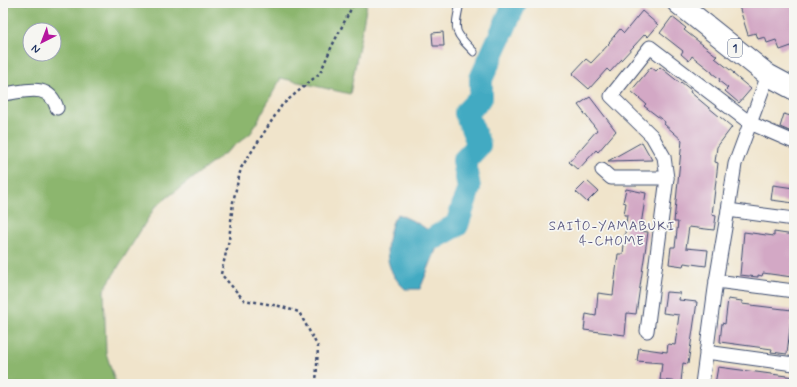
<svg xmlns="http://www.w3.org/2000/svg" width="797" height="387" font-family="Mynerve,sans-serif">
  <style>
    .forest { fill: #8cb66e; stroke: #547266; fill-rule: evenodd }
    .water { fill: #42aac2; stroke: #2e6c90 }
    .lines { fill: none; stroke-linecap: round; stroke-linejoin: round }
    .river { stroke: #42aac2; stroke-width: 24 }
    .building { fill: #d3a8c5 }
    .service-casing { stroke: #3b4a6e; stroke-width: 9 }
    .minor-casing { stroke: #3b4a6e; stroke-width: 15 }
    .primary-casing { stroke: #3b4a6e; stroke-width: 23 }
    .path { stroke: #3b4a6e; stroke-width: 2.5; stroke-dasharray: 3 3; stroke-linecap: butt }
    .service { stroke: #fff; stroke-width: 7 }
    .minor { stroke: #fff; stroke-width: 13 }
    .primary { stroke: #fff; stroke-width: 21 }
    .labels { text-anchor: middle; stroke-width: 3.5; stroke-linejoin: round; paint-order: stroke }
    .shield { fill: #f6f6f2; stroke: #5d6b8a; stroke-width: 1 }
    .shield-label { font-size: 11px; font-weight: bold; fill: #1b2f5e }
    .neighbourhood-label { font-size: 13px; letter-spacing: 1px; fill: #5b5982; stroke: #f6f6f2 }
  </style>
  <rect width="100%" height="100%" fill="#f6f6f2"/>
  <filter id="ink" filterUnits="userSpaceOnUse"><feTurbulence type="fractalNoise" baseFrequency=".025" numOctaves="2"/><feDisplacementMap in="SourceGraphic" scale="8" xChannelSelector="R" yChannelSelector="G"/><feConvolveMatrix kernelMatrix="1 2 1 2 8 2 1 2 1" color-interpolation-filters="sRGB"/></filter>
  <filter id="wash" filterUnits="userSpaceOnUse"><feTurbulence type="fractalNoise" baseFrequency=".012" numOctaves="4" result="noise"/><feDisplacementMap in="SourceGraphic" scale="16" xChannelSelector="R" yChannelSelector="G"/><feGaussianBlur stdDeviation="0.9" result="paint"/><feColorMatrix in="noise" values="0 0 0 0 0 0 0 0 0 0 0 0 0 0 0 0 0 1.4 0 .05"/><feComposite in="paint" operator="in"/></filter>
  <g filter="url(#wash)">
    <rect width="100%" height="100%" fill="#f0e4cb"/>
    <path class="forest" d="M3,3H367L350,94L281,78L251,133L155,207L104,290L106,353L116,384H3ZM30,30H54V54H30Z"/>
    <path class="water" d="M398,214C413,221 433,228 438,245L420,289H405C387,272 384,254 390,231C392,224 393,219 398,214Z"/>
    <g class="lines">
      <polyline class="river" points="436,237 457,225 469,188 464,161 479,145 466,113 481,97 481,79 515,3"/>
    </g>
    <g id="blocks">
      <g class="building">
        <polygon points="738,3 794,3 794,45 780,50 776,40 767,43 765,37 758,39 756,33 748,35"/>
        <polygon points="642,11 658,25 648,37 645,34 610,72 607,69 589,89 572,74 586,59 591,63 610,43 609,42 620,29 624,33"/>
        <polygon points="672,17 686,28 684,30 717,56 715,58 734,73 733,74 751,89 739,103 725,91 728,88 719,81 720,79 712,73 712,72 692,56 689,61 681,54 683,51 660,33"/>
        <polygon points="443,32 444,46 433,46 432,33"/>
        <polygon points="651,67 656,71 660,67 680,83 681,82 691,90 690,92 732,127 717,147 715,162 718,163 712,215 716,216 714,230 689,227 686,248 708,250 706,266 684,263 683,266 669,264 671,247 675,247 678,222 674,222 682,140 664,124 665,122 644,106 646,104 631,91"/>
        <polygon points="590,97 616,131 598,152 596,150 578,170 569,162 597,130 578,105"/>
        <polygon points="784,114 794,117 794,133 780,127"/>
        <polygon points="642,142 652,160 608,161"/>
        <polygon points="587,181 598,191 587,202 576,192"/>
        <polygon points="773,185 794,188 794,203 771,200"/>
        <polygon points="626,189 646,193 640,231 648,232 636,314 627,313 625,335 584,330 586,314 596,316 598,293 613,295 618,254 623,254 627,215 624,215 626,203 623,202"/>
        <polygon points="744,232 774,236 774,232 794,235 794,259 792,277 763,273 762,276 758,275 758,277 740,275"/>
        <polygon points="666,292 680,293 679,300 697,302 688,364 683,363 681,382 660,380 662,363 637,361 639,348 667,352 668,344 675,345 679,315 663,313"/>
        <polygon points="728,299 742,301 742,304 792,310 787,354 771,352 772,349 720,342 722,323 725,324"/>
        <polygon points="718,367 794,377 794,384 715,384"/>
      </g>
    </g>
  </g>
  <g filter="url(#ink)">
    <use href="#blocks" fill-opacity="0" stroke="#3b4a6e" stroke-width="1"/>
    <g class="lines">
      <g class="service-casing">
        <path id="service" d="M460,3C454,31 453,31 474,52"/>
      </g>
      <g class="minor-casing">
        <g id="minor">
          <path d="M3,94C24,92 49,81 57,108"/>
          <polyline points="602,170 611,178 667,178"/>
          <polyline points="728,210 794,219"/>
          <polyline points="716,281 794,291"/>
          <polyline points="647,331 667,178 664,157 652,136 611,96 650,47 750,123 794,142"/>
          <polyline points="706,352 794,364"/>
          <polyline points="702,384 716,281 728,210 735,164 768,75"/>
        </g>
      </g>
      <g class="primary-casing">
        <polyline id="primary" points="678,3 768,75 794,89"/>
      </g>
      <polyline class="path" points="316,384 318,347 299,312 279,306 244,300 221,274 229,240 233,202 241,168 282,105 320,73 332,46 354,3"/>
      <use href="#service" class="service"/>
      <use href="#minor" class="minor"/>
      <use href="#primary" class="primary"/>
    </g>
  </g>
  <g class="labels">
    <rect class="shield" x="728" y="39" width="14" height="18" rx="3"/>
    <g class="shield-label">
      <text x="735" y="52">1</text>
    </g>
    <g class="neighbourhood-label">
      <text x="612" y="230">SAITO-YAMABUKI<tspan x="612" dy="15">4-CHOME</tspan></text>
    </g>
  </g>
  <rect width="797" height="387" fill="none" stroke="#f6f6f2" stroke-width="16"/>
  <g transform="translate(42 42) rotate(222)"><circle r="19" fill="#f6f6f2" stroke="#9ea6b7"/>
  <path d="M0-3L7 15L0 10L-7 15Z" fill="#b5179e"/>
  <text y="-6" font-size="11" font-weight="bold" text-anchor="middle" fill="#1b2f5e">N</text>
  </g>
</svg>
